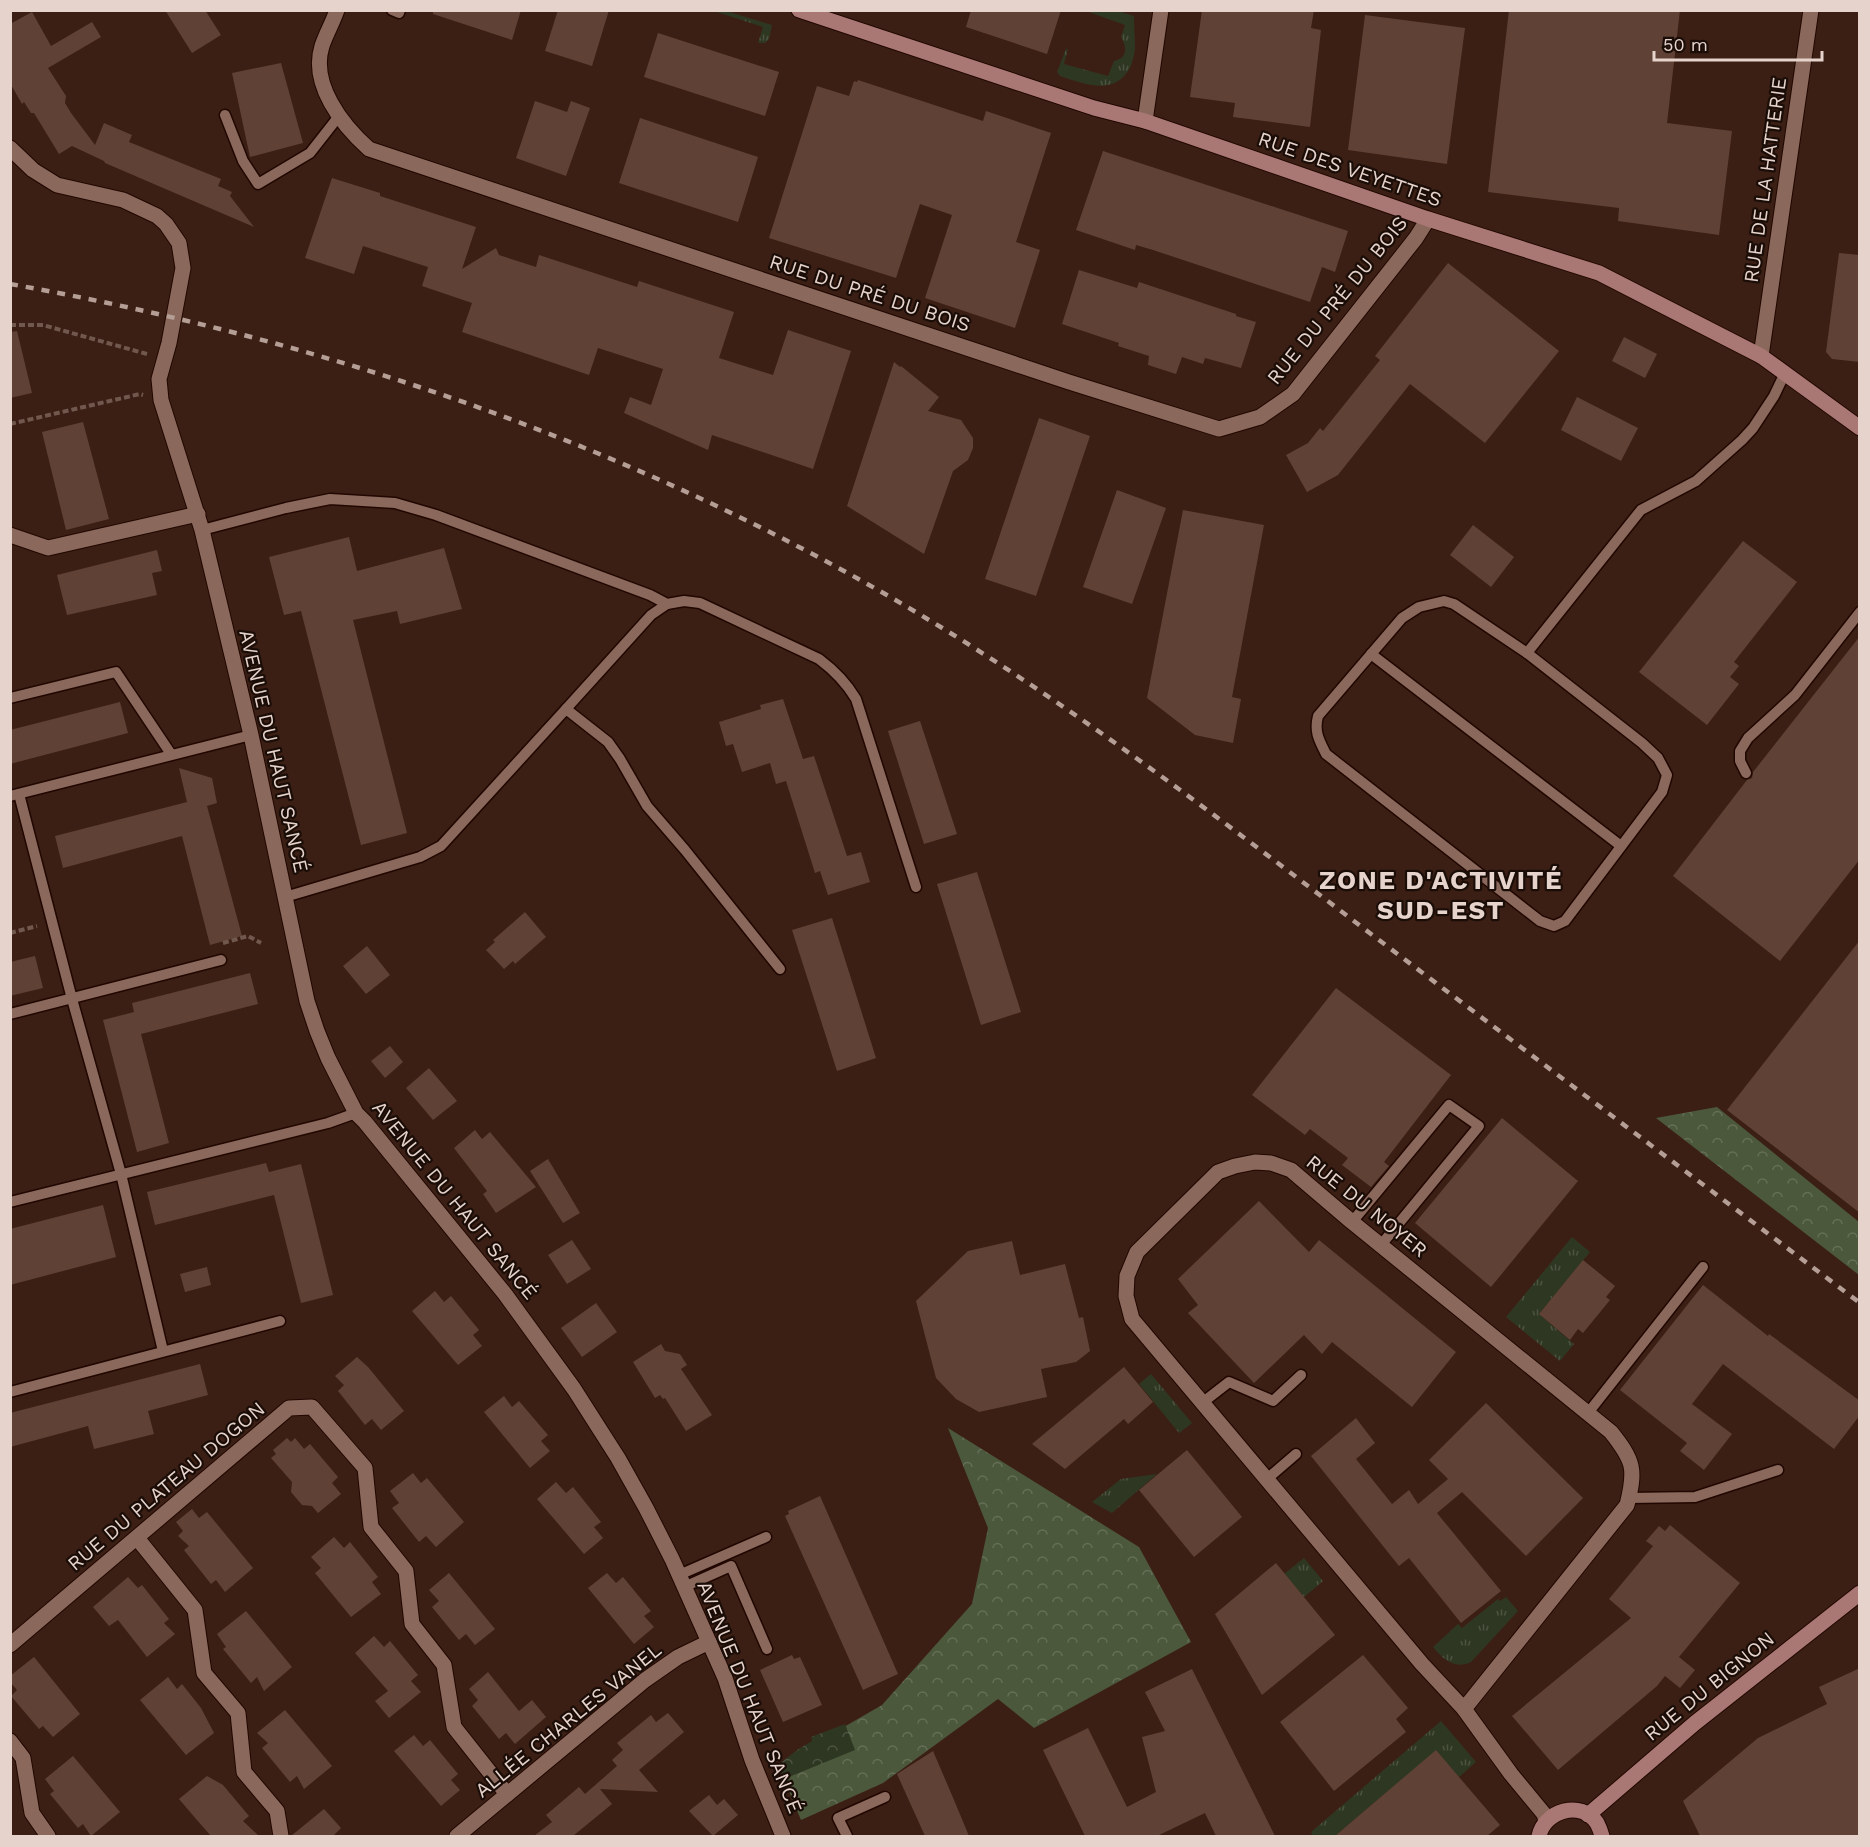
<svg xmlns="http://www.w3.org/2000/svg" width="1870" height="1847" font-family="'Work Sans',sans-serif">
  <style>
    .grass { fill: url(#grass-tufts) }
    .forest { fill: url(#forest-crowns) }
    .park { fill: url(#park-crowns) }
    .building { fill: #604135 }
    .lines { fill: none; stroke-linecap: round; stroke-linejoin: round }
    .lane-casing { stroke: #210701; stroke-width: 13 }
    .street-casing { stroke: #210701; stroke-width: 17 }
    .secondary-casing { stroke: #210701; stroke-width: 17 }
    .path { stroke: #71584e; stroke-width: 4; stroke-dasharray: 6 3; stroke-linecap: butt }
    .lane { stroke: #8a685b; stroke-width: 10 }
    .street { stroke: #8a685b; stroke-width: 15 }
    .secondary { stroke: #aa7874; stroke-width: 15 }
    .rail { stroke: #b49e95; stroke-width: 4.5; stroke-dasharray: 8 8; stroke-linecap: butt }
    .labels { text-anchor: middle; stroke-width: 4.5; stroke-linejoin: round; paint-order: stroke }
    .street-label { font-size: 20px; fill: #e6d3cb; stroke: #1a0d08 }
    .district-label { font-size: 26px; font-weight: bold; letter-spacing: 1.5px; fill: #e6d3cb; stroke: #1a0d08 }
  </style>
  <defs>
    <pattern id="grass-tufts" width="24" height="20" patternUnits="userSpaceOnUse" patternTransform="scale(1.5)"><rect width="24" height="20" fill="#2e3722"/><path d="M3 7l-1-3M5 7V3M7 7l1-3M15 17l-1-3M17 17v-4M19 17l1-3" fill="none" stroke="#4c5341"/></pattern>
    <pattern id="forest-crowns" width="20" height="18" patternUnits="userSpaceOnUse" patternTransform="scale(1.5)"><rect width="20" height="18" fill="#4b583b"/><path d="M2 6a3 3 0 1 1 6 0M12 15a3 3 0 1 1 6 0" fill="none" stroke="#656f56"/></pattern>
    <pattern id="park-crowns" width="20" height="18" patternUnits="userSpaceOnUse" patternTransform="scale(1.5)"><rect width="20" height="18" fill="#2e3722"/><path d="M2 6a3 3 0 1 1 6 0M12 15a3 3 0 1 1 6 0" fill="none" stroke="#4c5341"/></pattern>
  </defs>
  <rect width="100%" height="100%" fill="#3b1f14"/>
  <g class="grass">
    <polygon points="714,11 726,11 772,25 769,39 765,43 758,43 763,27"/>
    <path d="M1086,11H1118L1134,16C1134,27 1135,38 1135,49C1134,57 1132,65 1128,71C1112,96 1082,83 1060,76L1057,72L1066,49H1068L1064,64L1108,76L1114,61C1128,58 1127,47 1121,37L1125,25Z"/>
    <polygon points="1572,1237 1590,1252 1539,1314 1574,1344 1560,1361 1506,1317"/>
    <polygon points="1151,1374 1192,1423 1179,1433 1139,1384"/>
    <polygon points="1157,1474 1112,1513 1092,1502 1121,1479"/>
    <polygon points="1304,1558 1323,1581 1304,1597 1284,1574"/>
    <path d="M1506,1597L1518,1611L1471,1662C1455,1670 1443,1659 1433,1647L1458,1624L1462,1628L1498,1599L1500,1601Z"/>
    <polygon points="1441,1721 1476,1762 1459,1777 1436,1751 1335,1836 1313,1836 1311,1832"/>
  </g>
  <g class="forest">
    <polygon points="1717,1107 1859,1222 1859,1275 1656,1118"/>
    <polygon points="948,1428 1139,1547 1191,1642 1034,1728 998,1699 883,1783 801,1820 778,1765 882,1705 972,1604 988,1528"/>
  </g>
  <polygon class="park" points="845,1724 855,1750 784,1779 778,1765 797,1750 812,1741 811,1737"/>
  <g class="building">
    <polygon points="165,10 205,10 221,35 192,53"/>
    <polygon points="433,10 521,10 512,40 433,14"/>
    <polygon points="558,10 609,10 592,66 545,51"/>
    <polygon points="971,10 1061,10 1047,54 966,27"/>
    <polygon points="1202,10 1314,10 1311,28 1321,30 1310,127 1233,117 1235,103 1190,97"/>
    <polygon points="1509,10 1680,10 1667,123 1732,131 1719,235 1618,221 1619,208 1488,192"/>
    <polygon points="32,12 51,46 92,22 101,37 48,68 66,96 65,103 71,113 95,145 104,123 132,135 129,142 221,179 218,186 232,192 230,196 254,227 105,163 104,161 72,146 59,154 34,113 31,113 24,102 22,104 10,83 10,24"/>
    <polygon points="1365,15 1465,28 1447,164 1348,150"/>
    <polygon points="658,33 779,72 765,116 644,77"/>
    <polygon points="281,63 303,143 250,157 232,73"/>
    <polygon points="858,80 983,121 986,111 1051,133 1016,242 1040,250 1015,328 925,298 952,215 920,204 896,278 769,238 817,86 849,96 854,81 857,82"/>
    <polygon points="535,101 567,112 571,101 590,108 566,176 516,158"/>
    <polygon points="640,118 758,157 738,222 619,183"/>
    <polygon points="1103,151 1348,231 1335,272 1322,267 1310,302 1153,250 1136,245 1135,250 1076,230"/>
    <polygon points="332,178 380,193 380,196 476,227 462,269 496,248 499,255 536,267 539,255 637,287 639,281 734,312 719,358 773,375 788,330 851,351 813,469 712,435 708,450 624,413 630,397 651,405 663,369 598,348 589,375 462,332 472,303 422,286 428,267 363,246 354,274 305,258"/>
    <polygon points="1839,253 1860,255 1860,362 1832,359 1826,352"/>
    <polygon points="1448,263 1559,351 1485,443 1410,384 1338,475 1307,492 1286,455 1308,443 1320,428 1323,431 1380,360 1375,356"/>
    <polygon points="1079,270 1137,288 1139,282 1236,314 1236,316 1256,322 1241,368 1205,358 1203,364 1182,357 1176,374 1148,365 1149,356 1118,346 1119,343 1062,324"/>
    <polygon points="17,331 32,393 10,398 10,332"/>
    <polygon points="1624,337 1657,354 1645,378 1612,361"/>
    <polygon points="894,362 900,367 901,366 939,397 928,411 961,420 973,438 973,448 968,460 953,471 924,554 847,506"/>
    <polygon points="1577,397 1638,428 1621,461 1561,430"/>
    <polygon points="1039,418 1090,436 1036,596 985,579"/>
    <polygon points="83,422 109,519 66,530 42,432"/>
    <polygon points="1117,490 1166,508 1132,604 1083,587"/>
    <polygon points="1183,510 1264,525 1232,697 1241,699 1233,743 1195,735 1147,698"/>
    <polygon points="1473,525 1514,557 1491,587 1450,555"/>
    <polygon points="349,537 357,571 444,548 462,609 400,624 397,611 353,620 407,833 361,845 301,611 284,615 269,557"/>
    <polygon points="1743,541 1797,582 1734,662 1739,666 1730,677 1739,684 1707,725 1639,672"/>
    <polygon points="157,550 162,571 152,573 157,595 67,615 57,575"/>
    <polygon points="1860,636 1860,859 1780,961 1673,876 1747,780 1752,778 1753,772"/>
    <polygon points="783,699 803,759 814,756 847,856 861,852 870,882 828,895 820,871 815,873 786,781 776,784 770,763 742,772 733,744 726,746 719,722 761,709 760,705"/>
    <polygon points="120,702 128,733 10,764 10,730"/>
    <polygon points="920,721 957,834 924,844 888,731"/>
    <polygon points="179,768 212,778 217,803 207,806 242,936 210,945 182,836 63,868 55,836 187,802"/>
    <polygon points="977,872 1021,1012 981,1025 937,884"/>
    <polygon points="525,912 546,937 515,964 513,961 504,969 486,950 495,942 493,940"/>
    <polygon points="832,918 876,1058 837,1071 792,930"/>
    <polygon points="1860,940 1860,1213 1727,1110"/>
    <polygon points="367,946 390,975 366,994 343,966"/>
    <polygon points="35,956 43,988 10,996 10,962"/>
    <polygon points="250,973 258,1004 141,1034 169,1143 137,1152 103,1020 134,1012 132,1003"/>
    <polygon points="1336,988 1451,1075 1384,1162 1389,1166 1371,1187 1342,1165 1348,1158 1310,1129 1305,1135 1252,1095"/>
    <polygon points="390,1046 403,1062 385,1078 371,1061"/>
    <polygon points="429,1068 457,1101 433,1120 406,1088"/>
    <polygon points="1502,1118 1578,1181 1491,1287 1415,1223"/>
    <polygon points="475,1130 482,1139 490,1132 536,1187 496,1213 483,1194 487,1191 454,1148"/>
    <polygon points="548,1159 580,1213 563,1223 530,1171"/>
    <polygon points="266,1163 269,1172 301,1164 333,1295 301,1303 274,1195 155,1225 147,1192"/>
    <polygon points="1259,1201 1309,1252 1319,1240 1456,1352 1412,1407 1332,1342 1322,1354 1304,1335 1254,1383 1188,1313 1198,1305 1178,1279"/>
    <polygon points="103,1205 116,1257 10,1285 10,1229"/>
    <polygon points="572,1240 591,1269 567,1284 548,1255"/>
    <polygon points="1012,1241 1020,1275 1065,1264 1079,1318 1083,1317 1090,1351 1076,1362 1041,1369 1047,1397 979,1412 956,1399 936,1378 916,1301 968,1251"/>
    <polygon points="1583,1260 1615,1286 1606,1297 1610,1300 1583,1333 1578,1329 1570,1340 1539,1314"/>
    <polygon points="207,1267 211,1285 185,1292 180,1274"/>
    <polygon points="1703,1285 1768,1336 1769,1334 1860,1401 1860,1415 1834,1449 1723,1364 1692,1404 1732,1434 1704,1470 1680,1451 1687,1443 1620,1390"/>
    <polygon points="435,1291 444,1302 451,1296 479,1330 473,1335 482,1346 458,1365 412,1311"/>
    <polygon points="596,1303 617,1332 582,1357 561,1328"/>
    <polygon points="661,1344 665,1351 680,1354 687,1365 681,1369 712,1415 686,1431 665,1398 663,1399 660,1395 655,1398 633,1362"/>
    <polygon points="357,1357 368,1367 404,1411 381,1430 372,1419 365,1425 338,1391 344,1385 335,1376"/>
    <polygon points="200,1364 208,1395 148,1411 154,1434 94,1449 88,1426 10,1447 10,1413"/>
    <polygon points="1124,1367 1153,1402 1128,1424 1124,1419 1065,1469 1032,1444"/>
    <polygon points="504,1396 512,1407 519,1401 548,1435 541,1441 550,1451 530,1468 484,1412"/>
    <polygon points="1486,1403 1583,1498 1526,1556 1462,1492 1437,1513 1501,1591 1461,1623 1409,1558 1399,1566 1311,1456 1356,1418 1375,1443 1356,1459 1392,1504 1409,1490 1418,1504 1448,1479 1429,1460"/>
    <polygon points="287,1438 291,1442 295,1438 304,1449 310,1444 338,1477 332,1483 341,1494 318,1513 312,1506 302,1505 291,1492 292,1482 271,1458 276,1454 273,1450"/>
    <polygon points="1187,1450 1242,1517 1194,1557 1139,1490"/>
    <polygon points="413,1473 421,1483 427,1478 464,1522 436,1547 426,1536 419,1542 392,1508 399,1503 390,1491"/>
    <polygon points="556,1482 566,1493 573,1487 601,1522 594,1527 603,1538 584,1554 537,1499"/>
    <polygon points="820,1496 898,1674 863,1690 785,1516 789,1514 788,1511"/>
    <polygon points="192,1509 199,1518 207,1512 253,1568 225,1592 216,1580 211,1584 184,1550 189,1546 178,1536 183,1531 176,1522"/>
    <polygon points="1670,1525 1740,1583 1679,1657 1695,1670 1680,1688 1665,1676 1657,1686 1558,1770 1512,1716 1631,1618 1609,1599 1653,1546 1646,1541 1659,1526 1665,1531"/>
    <polygon points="334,1537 344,1548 350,1542 378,1577 372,1582 381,1594 351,1617 315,1573 321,1568 311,1557"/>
    <polygon points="1276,1563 1335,1635 1262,1695 1215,1614"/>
    <polygon points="449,1573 495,1629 475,1645 466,1634 459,1640 432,1607 439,1601 429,1590"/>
    <polygon points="607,1573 616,1583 623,1577 651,1611 644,1616 654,1627 634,1644 588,1588"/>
    <polygon points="128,1577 138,1588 142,1585 169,1619 164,1623 175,1634 147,1657 118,1620 109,1626 93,1607"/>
    <polygon points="246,1611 292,1667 264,1691 257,1677 251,1683 223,1649 226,1647 217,1634"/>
    <polygon points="374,1636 384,1647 390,1641 418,1675 411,1681 421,1692 389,1718 375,1701 388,1691 355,1653"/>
    <polygon points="792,1655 794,1659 800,1657 822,1705 783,1722 760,1670"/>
    <polygon points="1363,1655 1408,1708 1396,1719 1406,1732 1334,1791 1280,1722"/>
    <polygon points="34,1657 80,1714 53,1737 43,1726 39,1729 11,1696 17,1690 10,1682 10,1676"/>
    <polygon points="1860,1668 1860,1836 1700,1836 1683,1801 1758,1738 1827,1704 1819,1687"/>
    <polygon points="1192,1669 1275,1836 1216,1836 1205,1813 1157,1836 1085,1836 1043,1750 1088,1728 1127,1807 1156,1792 1142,1737 1165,1731 1145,1692"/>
    <polygon points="488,1672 519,1711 532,1700 546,1717 515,1744 506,1733 499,1739 472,1706 478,1700 469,1689"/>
    <polygon points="168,1677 177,1689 182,1684 201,1708 214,1733 186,1755 140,1700"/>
    <polygon points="285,1710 332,1766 304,1789 297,1776 290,1782 262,1748 268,1743 257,1733"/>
    <polygon points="668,1713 684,1732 639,1770 658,1792 600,1789 612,1804 573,1836 534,1836 552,1822 546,1815 579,1787 585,1794 617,1766 612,1760 623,1750 617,1743 651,1715 656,1722"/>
    <polygon points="414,1735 423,1746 430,1740 458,1774 451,1780 460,1790 441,1806 394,1751"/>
    <polygon points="1436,1750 1500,1825 1487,1836 1335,1836"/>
    <polygon points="933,1751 954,1800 969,1836 925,1836 897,1774"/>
    <polygon points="73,1756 120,1812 91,1836 83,1824 78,1828 50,1794 54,1791 45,1779"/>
    <polygon points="207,1776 223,1785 249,1816 243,1821 259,1836 211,1836 196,1819 179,1799"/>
    <polygon points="709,1795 717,1805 724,1799 738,1815 713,1836 689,1811"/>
    <polygon points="324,1809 341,1828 333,1836 291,1836"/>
  </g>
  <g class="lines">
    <g class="lane-casing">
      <g id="lane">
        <polyline points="392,10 399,13 400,10"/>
        <polyline points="225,115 243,161 258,184 310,153 339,116"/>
        <path d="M202,530L286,508L330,499L395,503L436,515L650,595L667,604L684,601L700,603L819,659C835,671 846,682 856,699L916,887"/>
        <path d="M1444,601L1454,604L1527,653L1642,743L1658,758L1667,775L1662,792L1565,921L1554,926L1540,921L1326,754C1319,740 1314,732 1318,716L1402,618L1419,607Z"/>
        <polyline points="1527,653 1641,510 1696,481 1742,440 1753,428 1774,396 1785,373"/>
        <polyline points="1371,654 1621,846"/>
        <polyline points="10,698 116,672 171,754"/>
        <polyline points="566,709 651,615 667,604"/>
        <polyline points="1746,773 1740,761 1740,751 1748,738 1795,695 1860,612"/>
        <polyline points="19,794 72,999 121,1174 163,1351"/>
        <polyline points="10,796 251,735"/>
        <polyline points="285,897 420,857 441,846 566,709 608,742 620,759 647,806 685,850 780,969"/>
        <polyline points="10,1014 221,960"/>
        <polyline points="10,1202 328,1123 356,1113"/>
        <polyline points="1352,1222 1449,1105 1479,1126 1381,1245"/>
        <polyline points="10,1392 280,1321"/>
        <polyline points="1202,1403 1229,1382 1273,1401 1301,1375"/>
        <polyline points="1588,1413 1703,1267"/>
        <polyline points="1267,1479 1296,1454"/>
        <polyline points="1629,1498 1695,1497 1778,1470"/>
        <polyline points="679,1575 766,1537"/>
        <polyline points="684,1587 731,1566 767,1649"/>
        <polyline points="847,1836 838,1818 885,1797"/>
      </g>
    </g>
    <g class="street-casing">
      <g id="street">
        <path d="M337,10C333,22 326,34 322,46C310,84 342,125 369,149L1069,382L1219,429L1260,417L1293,394L1416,238L1428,219"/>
        <polyline points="1145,121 1161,10"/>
        <polyline points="10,148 33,170 57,185 123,200 157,216 166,224 179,243 183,268 169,343 159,379 161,400 202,530 251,735 307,1001 317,1031 328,1058 356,1113 365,1122 505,1294 574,1389 618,1458 646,1508 672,1559 709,1642 725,1678 752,1760 783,1836"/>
        <polyline points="1761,356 1811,10"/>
        <polyline points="10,535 48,548 198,514"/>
        <path d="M1255,1162L1271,1163L1291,1170L1352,1222L1611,1432C1634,1461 1636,1469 1627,1505L1464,1709L1422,1664L1132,1319L1126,1296L1127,1276L1137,1252L1218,1172L1235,1166Z"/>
        <polyline points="137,1538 195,1610 204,1673 238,1713 244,1772 277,1811 281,1836"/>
        <polyline points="10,1645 289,1408 312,1407 365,1468 371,1527 406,1571 412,1624 444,1665 454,1727 507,1794"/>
        <polyline points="1464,1709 1511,1774 1544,1814 1546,1821"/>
        <polyline points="10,1741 23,1758 32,1813 48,1836"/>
        <polyline points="457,1836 645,1680 678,1657 709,1642"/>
      </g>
    </g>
    <g class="secondary-casing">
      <g id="secondary">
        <polyline points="799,10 1094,108 1145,121 1428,219 1599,273 1761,356 1860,428"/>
        <polyline points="1588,1815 1695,1723 1860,1593"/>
        <path d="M1539,1836C1544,1811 1581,1799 1597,1823C1599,1827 1601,1832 1602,1836"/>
      </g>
    </g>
    <g class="path">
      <polyline points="10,325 43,325 147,354"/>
      <polyline points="10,424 140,394 143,395"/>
      <polyline points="10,933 37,926"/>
      <polyline points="223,943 248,936 261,943"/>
    </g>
    <use href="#lane" class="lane"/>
    <use href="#street" class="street"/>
    <use href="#secondary" class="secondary"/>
    <path class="rail" d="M10,284C314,338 609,437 878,590C1052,689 1212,813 1371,934C1534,1057 1697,1180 1860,1303"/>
  </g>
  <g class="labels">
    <g class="street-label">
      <text transform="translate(1350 169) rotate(19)" y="7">RUE DES VEYETTES</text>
      <text transform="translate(1765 180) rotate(-82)" y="7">RUE DE LA HATTERIE</text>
      <text transform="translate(870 293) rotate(18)" y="7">RUE DU PRÉ DU BOIS</text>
      <text transform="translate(1337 300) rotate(-51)" y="7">RUE DU PRÉ DU BOIS</text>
      <text transform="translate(274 751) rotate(77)" y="7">AVENUE DU HAUT SANCÉ</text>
      <text transform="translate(455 1200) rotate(51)" y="7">AVENUE DU HAUT SANCÉ</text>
      <text transform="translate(1367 1206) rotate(39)" y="7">RUE DU NOYER</text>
      <text transform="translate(166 1486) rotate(-40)" y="7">RUE DU PLATEAU DOGON</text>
      <text transform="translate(1709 1686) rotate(-39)" y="7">RUE DU BIGNON</text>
      <text transform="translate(750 1697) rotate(68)" y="7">AVENUE DU HAUT SANCÉ</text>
      <text transform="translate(568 1720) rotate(-39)" y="7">ALLÉE CHARLES VANEL</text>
    </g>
    <g class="district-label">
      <text x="1441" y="889">ZONE D'ACTIVITÉ<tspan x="1441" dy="30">SUD-EST</tspan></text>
    </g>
  </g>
  <rect width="1870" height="1847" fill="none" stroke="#e6d3cb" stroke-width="24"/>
  <path d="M1654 51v9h168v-9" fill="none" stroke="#e6d3cb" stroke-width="3"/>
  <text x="1663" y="51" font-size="18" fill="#e6d3cb" stroke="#1a0d08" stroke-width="4.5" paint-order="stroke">50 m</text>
</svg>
